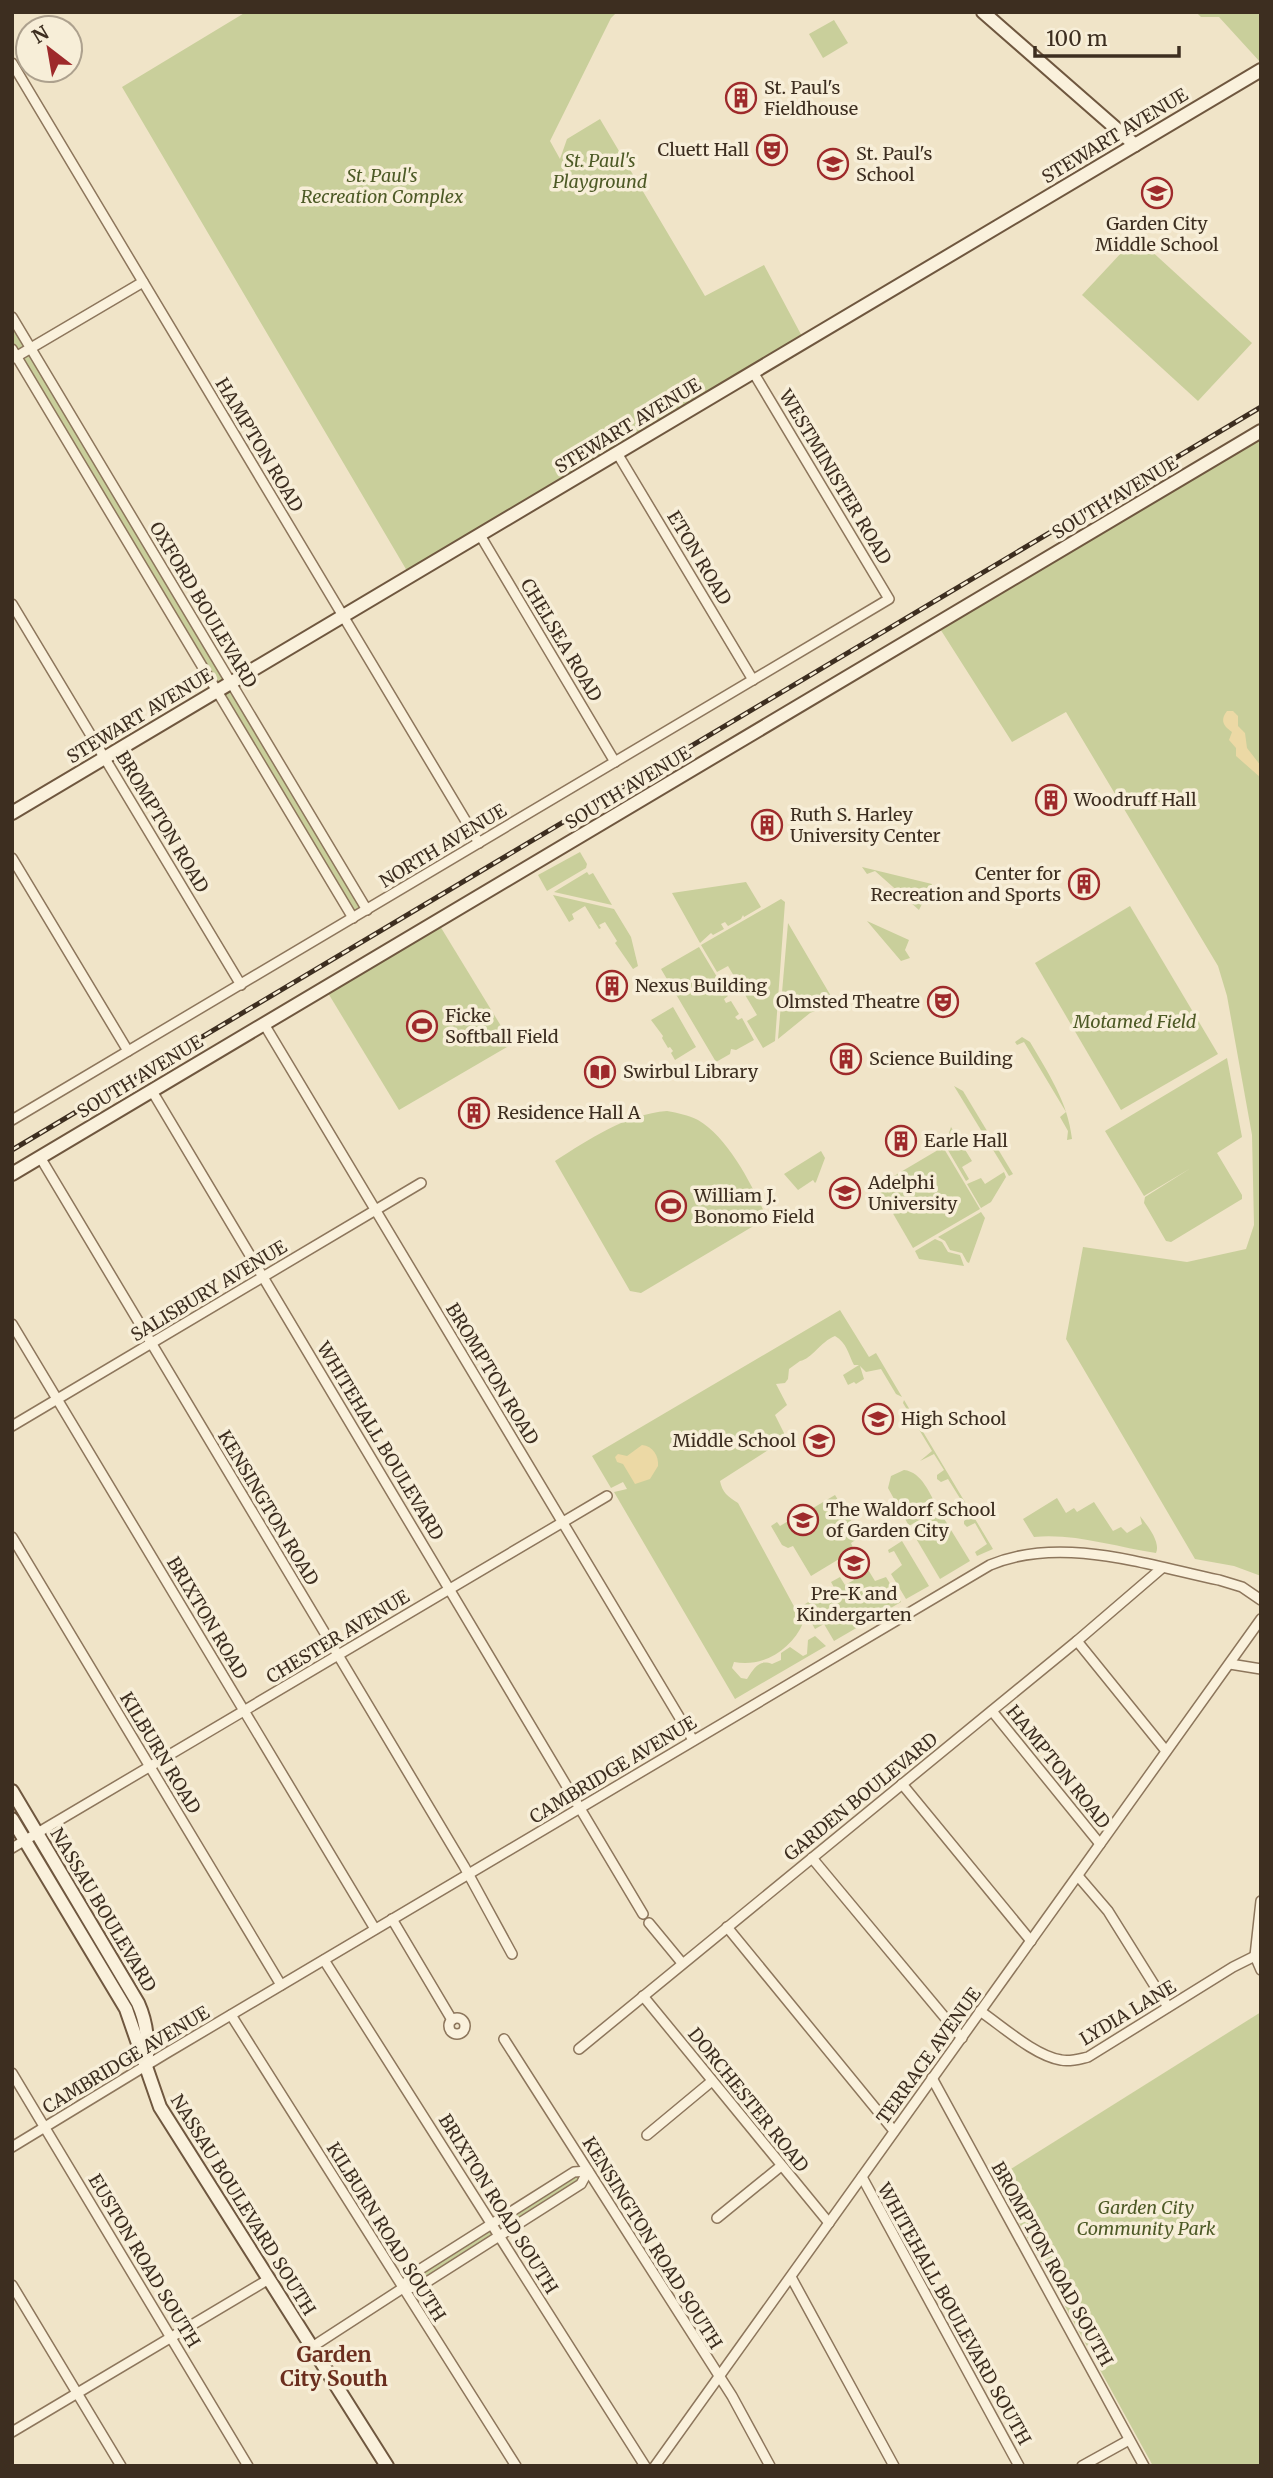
<svg xmlns="http://www.w3.org/2000/svg" width="1273" height="2478" font-family="Merriweather,serif">
  <style>
    .green { fill: #c9cf9b }
    .sand { fill: #ecd9a5 }
    .lines { fill: none; stroke-linecap: round; stroke-linejoin: round }
    .street-casing { stroke: #8d765c; stroke-width: 12 }
    .secondary-casing { stroke: #6f573f; stroke-width: 16 }
    .street { stroke: #faf1dc; stroke-width: 9 }
    .secondary { stroke: #faf1dc; stroke-width: 12 }
    .rail-casing { stroke: #3d2e20; stroke-width: 5 }
    .rail { stroke: #f7eed8; stroke-width: 2.5; stroke-dasharray: 8; stroke-linecap: butt }
    .labels { text-anchor: middle; stroke-width: 7; stroke-linejoin: round; paint-order: stroke }
    .poi-label { font-size: 18px; fill: #3d2e20; stroke: #f7eed8; text-anchor: start }
    .street-label { font-size: 18px; fill: #3d2e20; stroke: #f7eed8 }
    .park-label { font-size: 18px; font-style: italic; fill: #4d5a26; stroke: #f7eed8 }
    .quarter-label { font-size: 21px; font-weight: bold; fill: #6b2e1e; stroke: #f7eed8 }
  </style>
  <rect width="100%" height="100%" fill="#f0e4c8"/>
  <g class="green">
    <polygon points="246,12 617,12 611,18 550,141 560,159 567,139 600,119 705,296 764,265 805,342 410,576 122,87"/>
    <polygon points="1196,12 1261,12 1261,63 1219,17 1201,17"/>
    <polygon points="834,20 848,43 823,58 809,34"/>
    <polygon points="1136,237 1252,343 1198,401 1082,295"/>
    <polygon points="12,321 365,909 354,916 12,346"/>
    <polygon points="1261,437 1261,1576 1234,1566 1195,1559 1066,1339 1083,1247 1187,1262 1246,1249 1254,1225 1252,1135 1227,996 1218,966 1066,712 1012,742 937,624"/>
    <polygon points="580,852 587,864 586,868 547,891 538,875"/>
    <polygon points="862,867 932,884 919,910 875,871 867,874"/>
    <polygon points="587,872 589,875 593,873 612,905 554,892"/>
    <polygon points="746,882 761,907 744,917 743,915 741,919 728,926 725,922 721,924 724,929 713,935 711,933 700,943 672,893"/>
    <polygon points="553,895 614,909 631,937 638,966 633,969 615,943 617,941 605,922 599,925 601,928 599,929 585,906 572,914 574,919 569,922"/>
    <polygon points="781,899 785,902 775,1041 763,1048 747,1021 757,1015 728,966 717,972 701,945"/>
    <polygon points="1130,906 1218,1054 1121,1110 1035,963"/>
    <polygon points="867,921 909,940 905,950 910,958 901,961"/>
    <polygon points="788,923 835,1003 810,1013 778,1039"/>
    <polygon points="440,926 512,1044 399,1110 328,993"/>
    <polygon points="699,947 717,977 714,980 716,984 720,982 728,996 724,999 726,1003 731,1001 739,1014 735,1017 738,1020 742,1018 754,1040 736,1050 731,1049 730,1054 716,1062 661,969"/>
    <polygon points="673,1007 696,1047 675,1060 671,1053 673,1051 670,1047 668,1048 662,1038 663,1036 651,1020"/>
    <path d="M1022,1037L1030,1042C1048,1073 1068,1102 1072,1139L1067,1140L1068,1131L1060,1117L1066,1112L1024,1042L1017,1045L1015,1042Z"/>
    <polygon points="1227,1058 1242,1137 1217,1153 1242,1195 1242,1199 1171,1242 1166,1241 1144,1203 1145,1197 1191,1168 1144,1196 1105,1131"/>
    <polygon points="954,1086 963,1091 1013,1174 1009,1176"/>
    <path d="M667,1111C678,1113 688,1115 698,1120C729,1138 753,1187 767,1218L641,1293L630,1291L555,1161C588,1140 626,1114 667,1111Z"/>
    <polygon points="951,1127 972,1161 962,1167 969,1179 966,1181 945,1145"/>
    <polygon points="943,1147 980,1209 913,1248 877,1186"/>
    <polygon points="821,1151 825,1158 816,1182 815,1183 813,1180 798,1190 784,1174"/>
    <polygon points="1004,1172 1006,1177 991,1202 981,1208 967,1184 981,1178 985,1184"/>
    <polygon points="981,1212 985,1218 969,1263 967,1262 962,1253 950,1250 945,1241 938,1237"/>
    <polygon points="935,1239 942,1242 948,1252 960,1255 964,1266 919,1259 915,1251"/>
    <path d="M840,1310L869,1357L876,1353L902,1397L896,1394L881,1369L866,1372L860,1366L864,1379L856,1384L854,1382L848,1385L843,1375L859,1365H854C848,1354 847,1343 835,1336C820,1342 812,1359 800,1361L789,1369L788,1379L785,1383L776,1384L787,1405L775,1415L784,1433V1440L720,1481C722,1492 728,1497 738,1503L803,1623C792,1649 763,1668 734,1662L732,1668L741,1678L747,1679C754,1668 759,1659 772,1664L781,1660V1653L790,1647L803,1656L807,1654L808,1640L815,1636L826,1646L735,1699L614,1492L627,1489L623,1482L611,1488L592,1456Z"/>
    <polygon points="904,1400 993,1549 977,1556 975,1552 987,1544 975,1523 967,1527 964,1524 964,1521 971,1516 948,1479 941,1482 937,1479 937,1475 944,1470 934,1454 920,1461 932,1451 903,1403"/>
    <path d="M904,1470C922,1472 930,1494 938,1509L909,1526L888,1488L891,1476Z"/>
    <polygon points="835,1495 853,1524 857,1526 863,1535 851,1543 854,1550 811,1576 793,1546 788,1548 782,1545 771,1526 777,1522 780,1526 800,1514 798,1511 805,1507 808,1511"/>
    <path d="M1057,1498L1066,1513L1074,1508L1077,1512L1094,1502L1113,1531L1121,1527L1127,1533L1142,1524L1140,1516C1147,1525 1161,1542 1156,1553C1116,1547 1074,1533 1034,1537L1023,1519Z"/>
    <polygon points="940,1512 970,1561 940,1579 911,1530"/>
    <polygon points="902,1541 929,1586 906,1599 891,1574 902,1565 894,1551 889,1553 888,1550"/>
    <polygon points="867,1561 870,1566 867,1568 875,1581 886,1577 901,1602 834,1641 824,1624 815,1629 802,1606 824,1592 827,1596 836,1591 831,1582 840,1577 845,1585 854,1580 850,1571"/>
    <polygon points="1261,2012 1261,2466 1153,2466 995,2179"/>
    <polygon points="588,2171 581,2184 419,2287 403,2288 411,2275 574,2172"/>
  </g>
  <g class="sand">
    <path d="M1227,711H1233L1238,716V726L1245,733L1247,748L1261,766V778L1236,756V748L1229,740L1232,732C1223,726 1220,720 1227,711Z"/>
    <path d="M642,1445C653,1446 659,1456 658,1466L650,1479L635,1484L623,1464L617,1462L615,1457L618,1454L627,1456Z"/>
  </g>
  <g class="lines">
    <g class="street-casing">
      <g id="street">
        <polyline points="12,63 479,843"/>
        <polyline points="12,317 367,910"/>
        <polyline points="12,349 353,918"/>
        <polyline points="14,358 143,282"/>
        <polyline points="617,453 753,680"/>
        <polyline points="480,535 615,762"/>
        <polyline points="12,604 241,985"/>
        <polyline points="12,858 128,1051"/>
        <polyline points="264,1024 693,1740"/>
        <polyline points="152,1091 643,1914"/>
        <polyline points="12,1120 889,599 753,372"/>
        <polyline points="40,1157 338,1655 464,1866 512,1954"/>
        <polyline points="12,1324 375,1929"/>
        <polyline points="12,1426 421,1183"/>
        <polyline points="12,1537 281,1985"/>
        <polyline points="1077,1641 1166,1751"/>
        <polyline points="1230,1664 1261,1669"/>
        <polyline points="992,1711 1100,1844"/>
        <polyline points="902,1784 1031,1941"/>
        <polyline points="12,1848 607,1496"/>
        <polyline points="812,1858 962,2038"/>
        <polyline points="1078,1876 1108,1911 1168,2007"/>
        <polyline points="1261,1901 1255,1956 1261,1970"/>
        <polyline points="392,1919 452,2020"/>
        <polyline points="649,1923 682,1963"/>
        <polyline points="727,1927 894,2131"/>
        <polyline points="324,1960 645,2466"/>
        <polyline points="643,1996 829,2223"/>
        <path d="M980,2011C1002,2026 1035,2056 1061,2060C1070,2062 1079,2059 1088,2057L1233,1967L1255,1956"/>
        <polyline points="231,2015 516,2466"/>
        <circle cx="457" cy="2026" r="8"/>
        <polyline points="504,2039 732,2396 770,2466"/>
        <polyline points="579,2049 1077,1641 1162,1568"/>
        <polyline points="12,2073 248,2466"/>
        <polyline points="932,2078 1144,2466"/>
        <polyline points="647,2135 712,2081"/>
        <path d="M12,2147L165,2054L990,1565C1061,1535 1147,1565 1219,1580L1242,1587L1261,1600"/>
        <polyline points="862,2177 1019,2466"/>
        <polyline points="717,2218 781,2166"/>
        <polyline points="791,2277 894,2466"/>
        <polyline points="12,2285 121,2466"/>
        <polyline points="403,2288 411,2275 574,2172 588,2171"/>
        <polyline points="312,2347 403,2288 419,2287 581,2184 588,2171"/>
        <polyline points="12,2432 269,2279"/>
        <polyline points="655,2466 1261,1619"/>
        <polyline points="1082,2466 1129,2440"/>
      </g>
    </g>
    <g class="secondary-casing">
      <g id="secondary">
        <polyline points="983,12 1135,145"/>
        <polyline points="12,813 1261,70"/>
        <polyline points="12,1174 1261,431"/>
        <path d="M12,1791L138,2003C147,2023 149,2043 146,2065"/>
        <polyline points="12,1819 126,2009 160,2107 387,2466"/>
      </g>
    </g>
    <use href="#street" class="street"/>
    <use href="#secondary" class="secondary"/>
    <g class="rail-casing">
      <polyline id="rail" points="12,1150 1261,407"/>
    </g>
    <use href="#rail" class="rail"/>
  </g>
  <defs>
    <g id="building-ring" transform="scale(1.575)"><circle r="9.5" fill="#f7eed8" stroke="#9e2a2b" stroke-width="1.5"/><path d="M-4-6H4V6H1V3H-1V6H-4ZM-2.5-4.3h1.7v1.8h-1.7ZM.8-4.3h1.7v1.8H.8ZM-2.5-1h1.7V.8h-1.7ZM.8-1h1.7V.8H.8Z" fill="#9e2a2b"/></g>
    <g id="theatre-ring" transform="scale(1.575)"><circle r="9.5" fill="#f7eed8" stroke="#9e2a2b" stroke-width="1.5"/><path d="M-5-5.5Q0-4 5-5.5V0Q5 5 0 6Q-5 5-5 0ZM-3.3-2.5H-1v1.5H-3.3ZM1-2.5H3.3v1.5H1ZM-2.8 1Q0 5.5 2.8 1Z" fill="#9e2a2b"/></g>
    <g id="school-ring" transform="scale(1.575)"><circle r="9.5" fill="#f7eed8" stroke="#9e2a2b" stroke-width="1.5"/><path d="M0-5L7-2L0 1L-7-2ZM-4 1L0 2.5L4 1V4Q0 6-4 4Z" fill="#9e2a2b"/></g>
    <g id="stadium-ring" transform="scale(1.575)"><circle r="9.5" fill="#f7eed8" stroke="#9e2a2b" stroke-width="1.5"/><path d="M0-5a6.5 5 0 1 0 0 10a6.5 5 0 1 0 0-10ZM-3.5-1.8h7v3.6h-7Z" fill="#9e2a2b"/></g>
    <g id="library-ring" transform="scale(1.575)"><circle r="9.5" fill="#f7eed8" stroke="#9e2a2b" stroke-width="1.5"/><path d="M-6-4Q-3-5.5-.7-3.5V5Q-3 3-6 4ZM6-4Q3-5.5 .7-3.5V5Q3 3 6 4Z" fill="#9e2a2b"/></g>
    <g id="university-ring" transform="scale(1.575)"><circle r="9.5" fill="#f7eed8" stroke="#9e2a2b" stroke-width="1.5"/><path d="M0-5L7-2L0 1L-7-2ZM-4 1L0 2.5L4 1V4Q0 6-4 4Z" fill="#9e2a2b"/></g>
  </defs>
  <g fill-rule="evenodd">
    <use href="#building-ring" x="741" y="98"/>
    <use href="#theatre-ring" x="772" y="150"/>
    <use href="#school-ring" x="833" y="164"/>
    <use href="#school-ring" x="1157" y="193"/>
    <use href="#building-ring" x="1051" y="800"/>
    <use href="#building-ring" x="767" y="825"/>
    <use href="#building-ring" x="1084" y="884"/>
    <use href="#building-ring" x="612" y="986"/>
    <use href="#theatre-ring" x="943" y="1002"/>
    <use href="#stadium-ring" x="422" y="1026"/>
    <use href="#building-ring" x="846" y="1059"/>
    <use href="#library-ring" x="600" y="1072"/>
    <use href="#building-ring" x="474" y="1113"/>
    <use href="#building-ring" x="901" y="1141"/>
    <use href="#university-ring" x="845" y="1193"/>
    <use href="#stadium-ring" x="671" y="1206"/>
    <use href="#school-ring" x="878" y="1419"/>
    <use href="#school-ring" x="819" y="1441"/>
    <use href="#school-ring" x="803" y="1520"/>
    <use href="#school-ring" x="854" y="1563"/>
  </g>
  <g class="labels">
    <g class="poi-label">
      <text x="764" y="94">St. Paul's<tspan x="764" dy="21">Fieldhouse</tspan></text>
      <text x="749" y="156" text-anchor="end">Cluett Hall</text>
      <text x="856" y="160">St. Paul's<tspan x="856" dy="21">School</tspan></text>
      <text x="1157" y="230" text-anchor="middle">Garden City<tspan x="1157" dy="21">Middle School</tspan></text>
      <text x="1074" y="806">Woodruff Hall</text>
      <text x="790" y="821">Ruth S. Harley<tspan x="790" dy="21">University Center</tspan></text>
      <text x="1061" y="880" text-anchor="end">Center for<tspan x="1061" dy="21">Recreation and Sports</tspan></text>
      <text x="635" y="992">Nexus Building</text>
      <text x="920" y="1008" text-anchor="end">Olmsted Theatre</text>
      <text x="445" y="1022">Ficke<tspan x="445" dy="21">Softball Field</tspan></text>
      <text x="869" y="1065">Science Building</text>
      <text x="623" y="1078">Swirbul Library</text>
      <text x="497" y="1119">Residence Hall A</text>
      <text x="924" y="1147">Earle Hall</text>
      <text x="868" y="1189">Adelphi<tspan x="868" dy="21">University</tspan></text>
      <text x="694" y="1202">William J.<tspan x="694" dy="21">Bonomo Field</tspan></text>
      <text x="901" y="1425">High School</text>
      <text x="796" y="1447" text-anchor="end">Middle School</text>
      <text x="826" y="1516">The Waldorf School<tspan x="826" dy="21">of Garden City</tspan></text>
      <text x="854" y="1600" text-anchor="middle">Pre-K and<tspan x="854" dy="21">Kindergarten</tspan></text>
    </g>
    <g class="street-label">
      <text transform="translate(1115 136) rotate(-31)" y="6">STEWART AVENUE</text>
      <text transform="translate(628 426) rotate(-31)" y="6">STEWART AVENUE</text>
      <text transform="translate(259 445) rotate(59)" y="6">HAMPTON ROAD</text>
      <text transform="translate(835 477) rotate(59)" y="6">WESTMINISTER ROAD</text>
      <text transform="translate(1115 498) rotate(-31)" y="6">SOUTH AVENUE</text>
      <text transform="translate(699 558) rotate(59)" y="6">ETON ROAD</text>
      <text transform="translate(203 605) rotate(59)" y="6">OXFORD BOULEVARD</text>
      <text transform="translate(561 640) rotate(59)" y="6">CHELSEA ROAD</text>
      <text transform="translate(140 716) rotate(-31)" y="6">STEWART AVENUE</text>
      <text transform="translate(628 788) rotate(-31)" y="6">SOUTH AVENUE</text>
      <text transform="translate(162 822) rotate(59)" y="6">BROMPTON ROAD</text>
      <text transform="translate(443 846) rotate(-31)" y="6">NORTH AVENUE</text>
      <text transform="translate(140 1077) rotate(-31)" y="6">SOUTH AVENUE</text>
      <text transform="translate(209 1291) rotate(-31)" y="6">SALISBURY AVENUE</text>
      <text transform="translate(492 1374) rotate(59)" y="6">BROMPTON ROAD</text>
      <text transform="translate(380 1441) rotate(59)" y="6">WHITEHALL BOULEVARD</text>
      <text transform="translate(268 1508) rotate(59)" y="6">KENSINGTON ROAD</text>
      <text transform="translate(207 1618) rotate(59)" y="6">BRIXTON ROAD</text>
      <text transform="translate(338 1637) rotate(-31)" y="6">CHESTER AVENUE</text>
      <text transform="translate(160 1753) rotate(59)" y="6">KILBURN ROAD</text>
      <text transform="translate(1058 1767) rotate(51)" y="6">HAMPTON ROAD</text>
      <text transform="translate(613 1770) rotate(-31)" y="6">CAMBRIDGE AVENUE</text>
      <text transform="translate(861 1797) rotate(-39)" y="6">GARDEN BOULEVARD</text>
      <text transform="translate(103 1910) rotate(59)" y="6">NASSAU BOULEVARD</text>
      <text transform="translate(1128 2013) rotate(-31)" y="6">LYDIA LANE</text>
      <text transform="translate(929 2056) rotate(-54)" y="6">TERRACE AVENUE</text>
      <text transform="translate(126 2060) rotate(-31)" y="6">CAMBRIDGE AVENUE</text>
      <text transform="translate(748 2100) rotate(51)" y="6">DORCHESTER ROAD</text>
      <text transform="translate(498 2204) rotate(58)" y="6">BRIXTON ROAD SOUTH</text>
      <text transform="translate(243 2205) rotate(58)" y="6">NASSAU BOULEVARD SOUTH</text>
      <text transform="translate(386 2232) rotate(58)" y="6">KILBURN ROAD SOUTH</text>
      <text transform="translate(652 2243) rotate(58)" y="6">KENSINGTON ROAD SOUTH</text>
      <text transform="translate(144 2261) rotate(59)" y="6">EUSTON ROAD SOUTH</text>
      <text transform="translate(1052 2264) rotate(61)" y="6">BROMPTON ROAD SOUTH</text>
      <text transform="translate(954 2314) rotate(61)" y="6">WHITEHALL BOULEVARD SOUTH</text>
    </g>
    <g class="park-label">
      <text x="600" y="167">St. Paul's<tspan x="600" dy="21">Playground</tspan></text>
      <text x="382" y="182">St. Paul's<tspan x="382" dy="21">Recreation Complex</tspan></text>
      <text x="1135" y="1028">Motamed Field</text>
      <text x="1146" y="2214">Garden City<tspan x="1146" dy="21">Community Park</tspan></text>
    </g>
    <g class="quarter-label">
      <text x="334" y="2362">Garden<tspan x="334" dy="24">City South</tspan></text>
    </g>
  </g>
  <rect width="1273" height="2478" fill="none" stroke="#3d2e20" stroke-width="28"/>
  <g transform="translate(49 49) rotate(329)"><circle r="33" fill="#f7eed8" stroke="#ada18e" stroke-width="2"/>
  <path d="M0-5L12 26L0 18L-12 26Z" fill="#9e2a2b"/>
  <text y="-10" font-size="19" font-weight="bold" text-anchor="middle" fill="#3d2e20">N</text>
  </g>
  <path d="M1035 46v10h144v-10" fill="none" stroke="#3d2e20" stroke-width="3.5"/>
  <text x="1046" y="46" font-size="21" fill="#3d2e20" stroke="#f7eed8" stroke-width="5" paint-order="stroke">100 m</text>
</svg>
